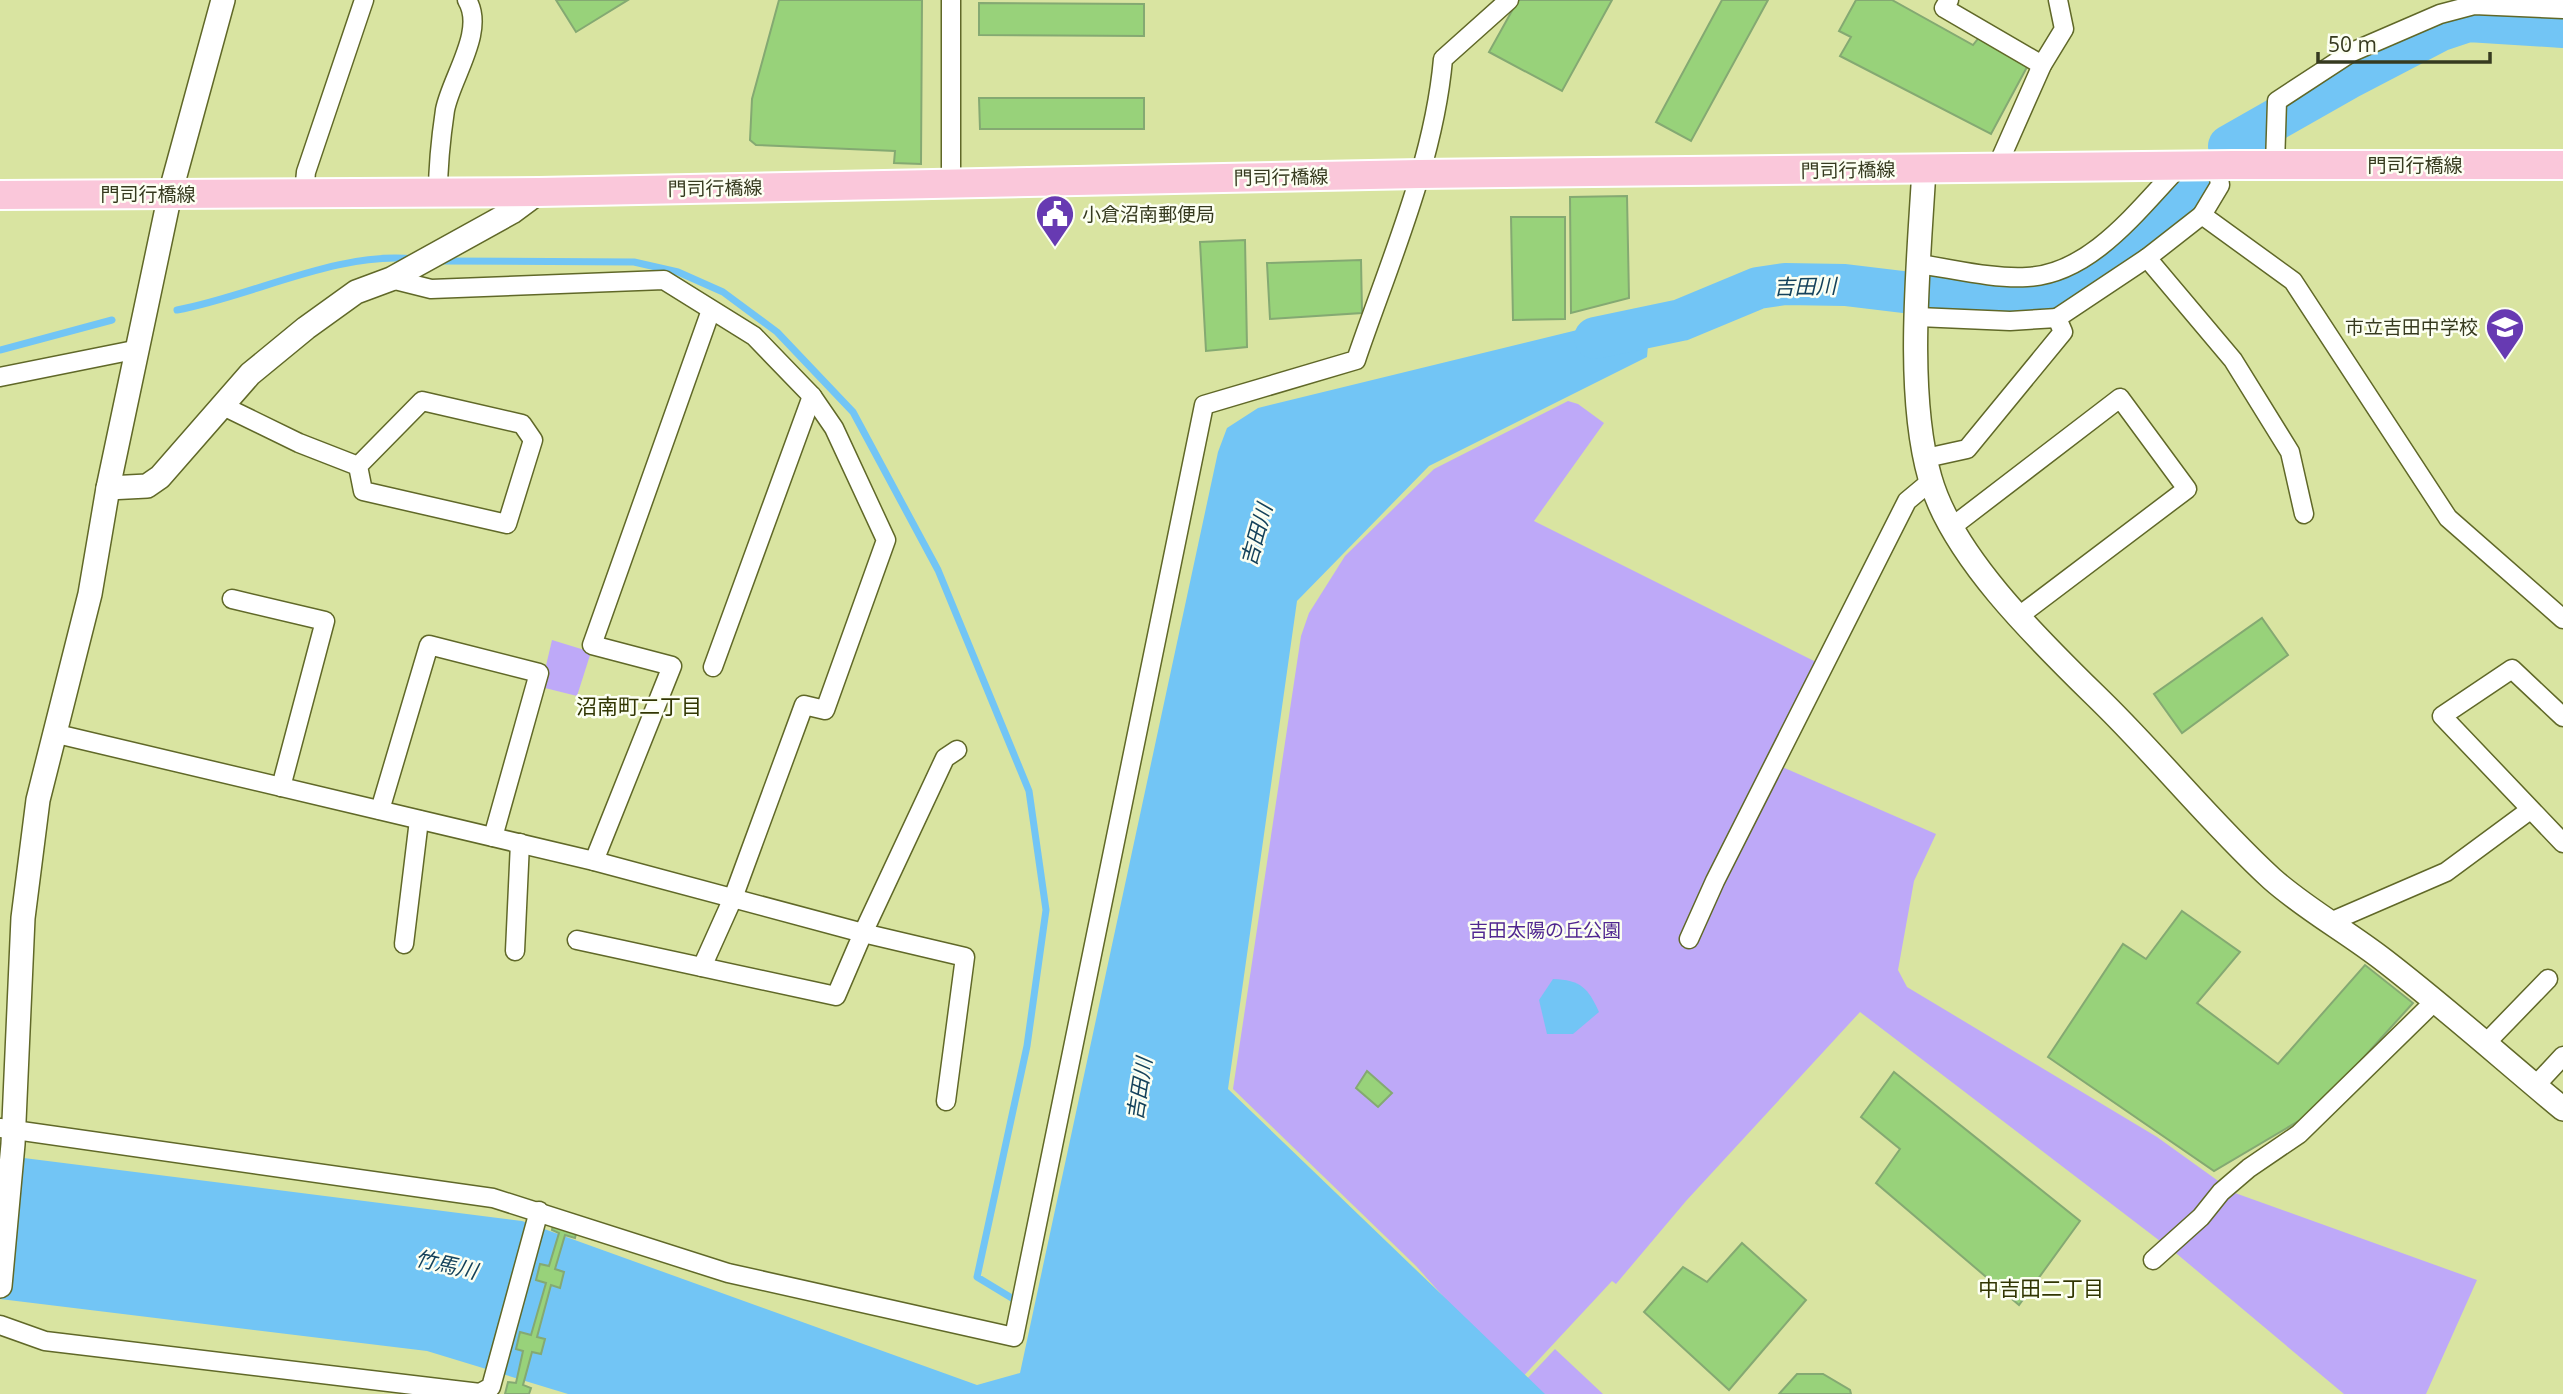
<svg xmlns="http://www.w3.org/2000/svg" width="2563" height="1394" font-family="'Open Sans','Noto Sans JP',sans-serif">
  <style>
    .green { fill: #bea9f8 }
    .water { fill: #72c5f5 }
    .lines { fill: none; stroke-linecap: round; stroke-linejoin: round }
    .stream { stroke: #72c5f5; stroke-width: 7 }
    .river { stroke: #72c5f5; stroke-width: 42 }
    .building { fill: #98d27a; stroke: #84a972; stroke-width: 2 }
    .minor-casing { stroke: #606828; stroke-width: 21 }
    .tertiary-casing { stroke: #606828; stroke-width: 26 }
    .primary-casing { stroke: #fff; stroke-width: 32 }
    .minor { stroke: #fff; stroke-width: 18 }
    .tertiary { stroke: #fff; stroke-width: 23 }
    .primary { stroke: #fac7da; stroke-width: 28 }
    .labels { text-anchor: middle; stroke-width: 5; stroke-linejoin: round; paint-order: stroke }
    .street-label { font-size: 19px; fill: #363a1f; stroke: #fcfff2 }
    .poi-label { font-size: 19px; fill: #363a1f; stroke: #fcfff2; text-anchor: start }
    .park-label { font-size: 19px; fill: #502790; stroke: #fcfff2 }
    .water-label { font-size: 21px; font-style: italic; fill: #14425b; stroke: #fcfff2 }
    .neighbourhood-label { font-size: 21px; fill: #313602; stroke: #fcfff2 }
  </style>
  <rect width="100%" height="100%" fill="#d9e4a1"/>
  <g class="green">
    <polygon points="1568,401 1578,404 1604,423 1534,521 1828,668 1780,766 1936,834 1914,881 1898,970 1907,987 2157,1137 2235,1193 2477,1280 2426,1394 2344,1394 2177,1254 1860,1012 1686,1201 1616,1284 1612,1281 1519,1381 1416,1266 1233,1089 1301,636 1309,613 1345,556 1434,469"/>
    <polygon points="552,640 591,652 577,696 541,687"/>
    <polygon points="1555,1349 1603,1394 1535,1394 1523,1383"/>
  </g>
  <g class="water">
    <polygon points="1651,312 1647,357 1429,466 1297,601 1228,1089 1545,1394 568,1394 427,1351 0,1299 0,1155 522,1221 977,1385 1020,1373 1218,452 1227,428 1258,408"/>
    <path d="M1553,979C1581,980 1588,988 1599,1012L1573,1034H1547L1539,1000Z"/>
  </g>
  <g class="lines">
    <g class="stream">
      <polyline points="437,261 634,262 678,272 723,292 777,332 853,412 938,570 1029,791 1046,910 1027,1046 977,1277 1015,1300"/>
      <path d="M177,310C253,296 337,251 414,259"/>
      <polyline points="0,350 112,320"/>
    </g>
    <g class="river">
      <polyline points="2229,146 2347,79 2441,30 2468,21 2563,27"/>
      <polyline points="1595,338 1681,320 1758,288 1785,284 1845,285 1928,295 1985,306 2031,304 2072,284 2128,246 2193,183"/>
    </g>
  </g>
  <g class="building">
    <polygon points="556,0 628,0 576,32"/>
    <polygon points="779,0 922,0 921,164 894,163 895,151 756,145 750,140 752,99"/>
    <polygon points="1518,0 1612,0 1562,91 1489,52"/>
    <polygon points="1722,0 1768,0 1691,141 1656,122"/>
    <polygon points="1856,0 1892,0 1973,45 1981,35 2024,58 2021,63 2027,67 1991,134 1840,56 1851,37 1839,31"/>
    <polygon points="979,3 1144,4 1144,36 979,35"/>
    <polygon points="979,98 1144,98 1144,129 980,129"/>
    <polygon points="1627,196 1629,298 1571,313 1570,197"/>
    <polygon points="1511,217 1565,217 1565,319 1513,320"/>
    <polygon points="1245,240 1247,347 1206,351 1200,242"/>
    <polygon points="1361,260 1362,313 1270,319 1267,263"/>
    <polygon points="2262,618 2288,655 2182,733 2154,694"/>
    <polygon points="2182,911 2240,952 2197,1003 2278,1064 2365,965 2413,1003 2314,1112 2214,1171 2048,1057 2123,944 2146,959"/>
    <polygon points="1367,1071 1392,1093 1378,1107 1356,1088"/>
    <polygon points="1894,1072 2080,1221 2019,1305 1876,1183 1900,1149 1861,1117"/>
    <polygon points="555,1214 579,1221 575,1238 565,1235 555,1269 564,1272 560,1288 551,1285 537,1337 545,1339 541,1354 532,1352 523,1385 531,1388 529,1394 505,1394 508,1382 516,1383 523,1351 516,1349 520,1332 531,1335 546,1283 536,1280 540,1264 549,1266 559,1233 552,1230"/>
    <polygon points="1742,1243 1806,1300 1729,1390 1644,1312 1683,1267 1707,1282"/>
    <polygon points="1797,1374 1823,1374 1850,1390 1851,1394 1779,1394"/>
  </g>
  <g class="lines">
    <g class="minor-casing">
      <g id="minor">
        <polyline points="951,0 951,183"/>
        <polyline points="1949,0 1944,8 2042,65"/>
        <polyline points="2217,165 2220,185 2202,215 2293,281 2448,518 2563,619"/>
        <polyline points="2275,165 2277,101 2352,52 2440,14 2474,5 2563,9"/>
        <polyline points="1996,169 2042,65 2064,29 2058,0"/>
        <polyline points="304,193 306,172 364,0"/>
        <path d="M438,193C438,165 441,137 445,110C451,78 486,31 467,0"/>
        <polyline points="2202,215 2147,258 2233,360 2290,452 2304,514"/>
        <path d="M1919,264C1954,269 1992,279 2027,277C2092,274 2139,208 2181,165"/>
        <polyline points="391,279 431,289 664,280 754,336 812,396 834,428 886,540 825,710 804,705 733,898 702,967"/>
        <polyline points="1918,317 2010,321 2057,318"/>
        <polyline points="0,377 139,349"/>
        <polyline points="221,405 299,443 358,466 363,491 507,524 533,440 522,424 422,401 358,466"/>
        <polyline points="1926,458 1967,449 2063,332 2057,318 2147,258"/>
        <polyline points="1953,526 2120,398 2187,489 2019,616"/>
        <polyline points="232,599 325,621 281,787"/>
        <polyline points="713,667 812,396"/>
        <polyline points="2563,717 2512,669 2442,716 2563,843"/>
        <polyline points="53,733 594,861 863,933 836,996 577,940"/>
        <polyline points="380,810 429,645 539,673 493,837"/>
        <polyline points="594,861 672,666 592,645 711,310"/>
        <polyline points="2328,923 2446,872 2530,810"/>
        <polyline points="1689,939 1715,881 1907,501 1931,481"/>
        <polyline points="404,944 419,820"/>
        <polyline points="515,951 520,843"/>
        <polyline points="2485,1044 2548,979"/>
        <polyline points="2535,1086 2563,1056"/>
        <polyline points="946,1101 965,957 863,933 945,758 957,750"/>
        <path d="M0,1128L493,1198L728,1273L1014,1337L1204,405L1356,360C1389,263 1434,162 1443,59L1509,0"/>
        <polyline points="2153,1260 2201,1217 2221,1192 2249,1168 2299,1134 2434,1002"/>
        <polyline points="0,1325 45,1341 480,1393 491,1387 539,1211"/>
      </g>
    </g>
    <g class="tertiary-casing">
      <g id="tertiary">
        <path d="M1924,169C1919,260 1905,391 1930,478C1953,559 2044,645 2103,703C2161,760 2212,824 2272,879C2307,910 2348,932 2385,961C2446,1008 2504,1060 2563,1109"/>
        <polyline points="108,488 147,486 160,477 250,374 306,328 356,292 391,279 512,212 539,192"/>
        <polyline points="0,1286 13,1144 23,918 38,800 90,594 108,488 170,194 223,0"/>
      </g>
    </g>
    <g class="primary-casing">
      <polyline id="primary" points="0,195 539,192 1419,174 2232,165 2563,165"/>
    </g>
    <use href="#minor" class="minor"/>
    <use href="#tertiary" class="tertiary"/>
    <use href="#primary" class="primary"/>
  </g>
  <defs>
    <g id="civic-pin" transform="scale(2.0125)"><path d="M0 17L-7.5 6A9.5 9.5 0 1 1 7.5 6Z" fill="#673ab2" stroke="#fcfff2"/><path d="M-.6-6.5H3V-4.5H.6V-3L4-1V1h2V6H-6V1h2V-1L-.6-3ZM-1.2 2.5V6h2.4V2.5Z" fill="#fff"/></g>
    <g id="school-pin" transform="scale(2.0125)"><path d="M0 17L-7.5 6A9.5 9.5 0 1 1 7.5 6Z" fill="#673ab2" stroke="#fcfff2"/><path d="M0-5L7-2L0 1L-7-2ZM-4 1L0 2.5L4 1V4Q0 6-4 4Z" fill="#fff"/></g>
  </defs>
  <g fill-rule="evenodd">
    <use href="#civic-pin" x="1055" y="214"/>
    <use href="#school-pin" x="2505" y="327"/>
  </g>
  <g class="labels">
    <g class="street-label">
      <text x="2415" y="172">門司行橋線</text>
      <text transform="translate(1848 170) rotate(-1)" y="7">門司行橋線</text>
      <text transform="translate(1281 177) rotate(-1)" y="7">門司行橋線</text>
      <text transform="translate(715 188) rotate(-1)" y="7">門司行橋線</text>
      <text x="148" y="201">門司行橋線</text>
    </g>
    <g class="poi-label">
      <text x="1082" y="221">小倉沼南郵便局</text>
      <text x="2478" y="334" text-anchor="end">市立吉田中学校</text>
    </g>
    <g class="park-label">
      <text x="1545" y="937">吉田太陽の丘公園</text>
    </g>
    <g class="water-label">
      <text transform="translate(1805 287) rotate(-1)" y="7">吉田川</text>
      <text transform="translate(1257 535) rotate(-74)" y="7">吉田川</text>
      <text transform="translate(1140 1089) rotate(-81)" y="7">吉田川</text>
      <text transform="translate(446 1265) rotate(13)" y="7">竹馬川</text>
    </g>
    <g class="neighbourhood-label">
      <text x="639" y="714">沼南町二丁目</text>
      <text x="2041" y="1296">中吉田二丁目</text>
    </g>
  </g>
  <path d="M2318 52v10h172v-10" fill="none" stroke="#363a1f" stroke-width="3.5"/>
  <text x="2328" y="52" font-size="21" fill="#363a1f" stroke="#fcfff2" stroke-width="5" paint-order="stroke">50 m</text>
</svg>
